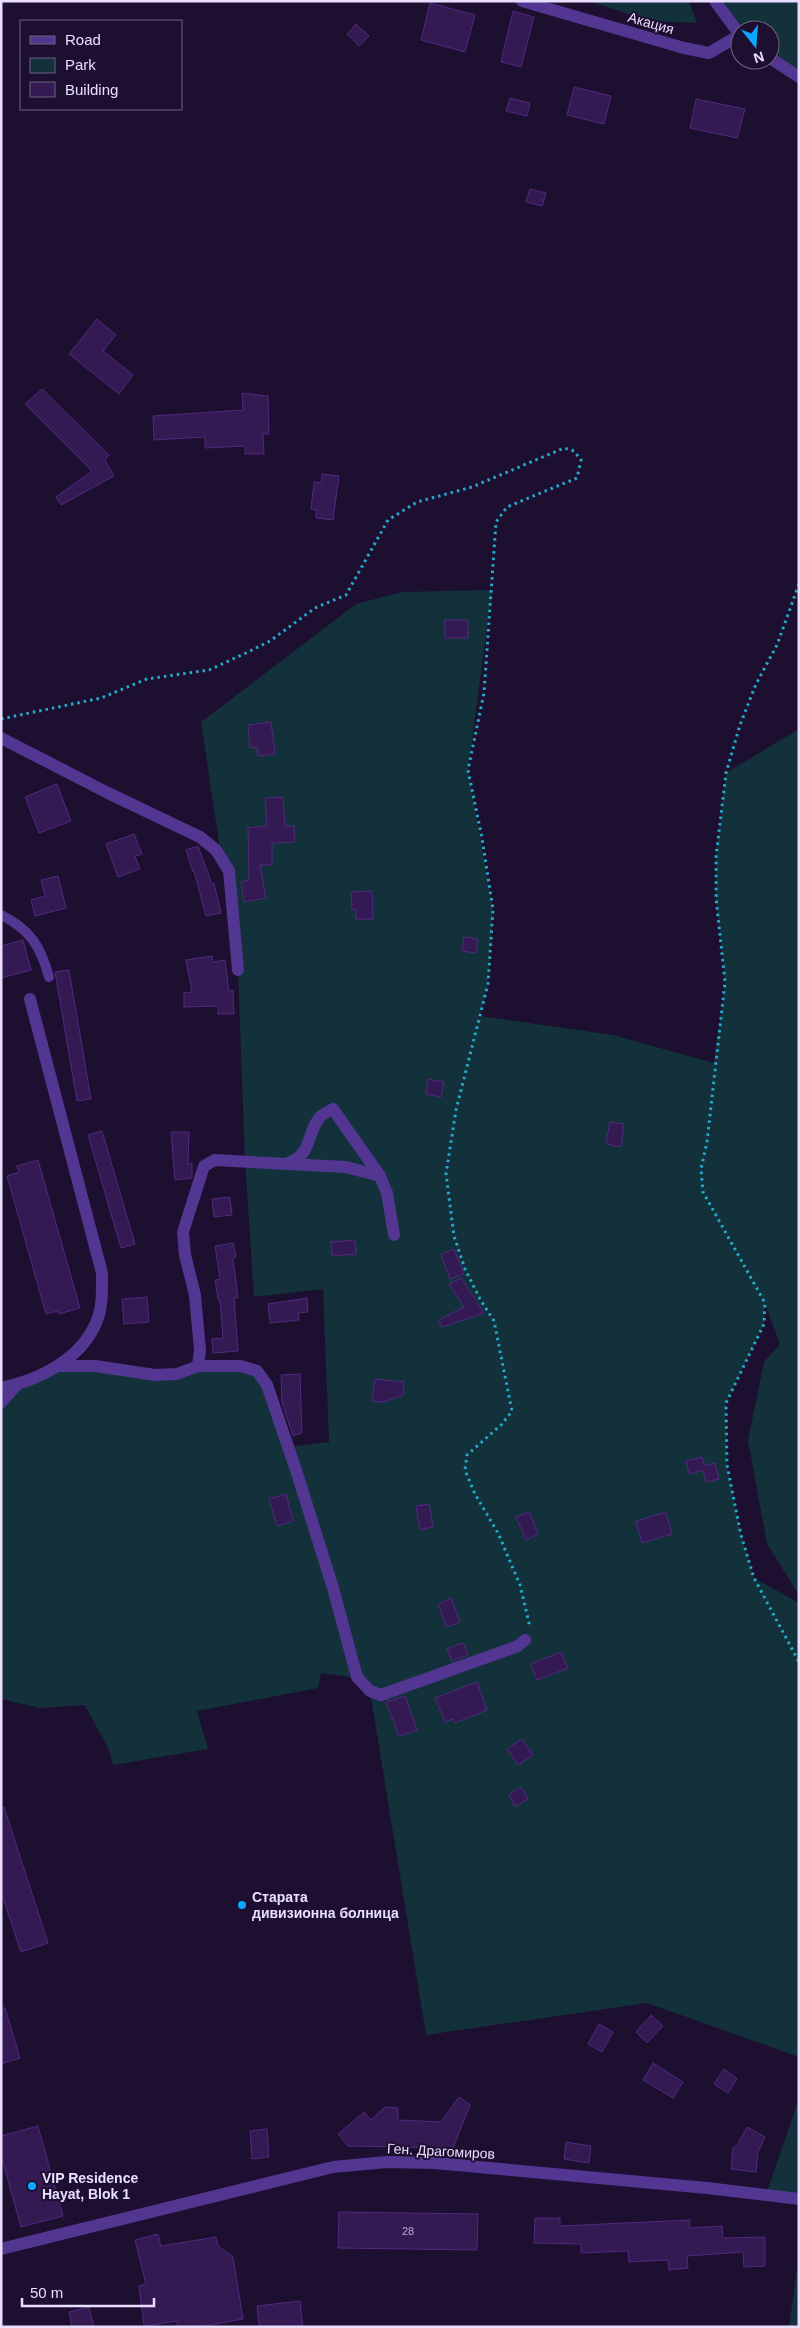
<svg xmlns="http://www.w3.org/2000/svg" width="800" height="2328" font-family="Arial,sans-serif">
  <style>
    .green { fill: #12313a }
    .building { fill: #341a52; stroke: #512980 }
    .lines { fill: none; stroke-linecap: round; stroke-linejoin: round }
    .path { stroke: #25aacc; stroke-width: 3; stroke-dasharray: 2.5 4; stroke-linecap: butt }
    .lane { stroke: #523692; stroke-width: 10 }
    .street { stroke: #523692; stroke-width: 12 }
    .poi-dot { fill: #0aa6ff; stroke: #1d0f2f; stroke-width: 2 }
    .labels { text-anchor: middle; stroke-width: 4; stroke-linejoin: round; paint-order: stroke }
    .number-label { font-size: 11px; fill: #bcadd4 }
    .street-label { font-size: 14px; fill: #eadeff; stroke: #1d0f2f }
    .poi-label { font-size: 14px; font-weight: bold; fill: #eadeff; stroke: #1d0f2f; text-anchor: start }
  </style>
  <rect width="100%" height="100%" fill="#1d0f2f"/>
  <g class="green">
    <polygon points="589,1 689,1 697,23 649,21"/>
    <polygon points="715,1 799,1 799,77 770,58 770,30 740,30"/>
    <polygon points="492,590 468,770 493,909 488,984 480,1016 613,1035 714,1063 725,982 716,898 716,857 726,773 799,729 799,1595 767,1544 748,1440 764,1362 780,1344 765,1304 764,1324 726,1403 727,1465 741,1535 754,1578 799,1603 799,2057 647,2003 426,2035 370,1691 357,1678 321,1673 318,1688 197,1711 208,1749 113,1765 109,1750 85,1705 40,1708 1,1699 1,1388 59,1366 155,1375 198,1366 257,1371 287,1447 329,1442 323,1289 254,1297 245,1161 238,970 201,722 356,604 402,592"/>
    <polygon points="799,2098 799,2199 766,2195"/>
    <polygon points="799,2254 799,2327 789,2327"/>
  </g>
  <g class="building">
    <polygon points="430,3 475,15 465,52 421,40"/>
    <polygon points="513,11 534,17 521,67 501,62"/>
    <polygon points="356,24 369,36 359,46 347,34"/>
    <polygon points="574,87 611,96 604,124 567,115"/>
    <polygon points="510,98 530,103 527,116 506,111"/>
    <polygon points="696,99 745,109 737,138 690,128"/>
    <polygon points="530,189 546,193 542,206 526,202"/>
    <polygon points="97,319 116,335 103,351 133,375 119,394 69,354"/>
    <polygon points="42,389 109,455 105,460 114,476 61,505 56,497 92,471 25,404"/>
    <polygon points="242,393 268,396 269,434 263,434 264,454 245,454 245,446 205,448 205,437 154,440 153,416 243,410"/>
    <polygon points="322,474 339,476 333,520 316,518 317,510 311,509 314,482 321,483"/>
    <rect x="445" y="620" width="23" height="18"/>
    <polygon points="271,722 275,754 258,756 257,747 250,748 248,725"/>
    <polygon points="57,784 71,821 39,833 25,797"/>
    <polygon points="283,797 285,826 294,826 295,842 272,843 272,865 260,865 266,898 244,902 241,882 249,880 248,828 267,826 265,798"/>
    <polygon points="134,834 142,854 135,856 140,869 118,877 106,844"/>
    <polygon points="198,846 212,884 214,883 221,913 206,916 194,871 193,872 186,850"/>
    <polygon points="58,876 66,908 35,916 31,900 45,896 41,880"/>
    <polygon points="372,891 373,919 356,919 356,909 352,910 351,892"/>
    <polygon points="464,937 478,939 476,953 462,951"/>
    <polygon points="23,940 31,970 1,978 1,946"/>
    <polygon points="212,956 213,962 225,960 229,991 233,990 234,1014 218,1014 218,1006 184,1007 184,993 192,992 186,960"/>
    <polygon points="69,970 91,1099 77,1101 55,972"/>
    <polygon points="428,1079 444,1082 441,1097 426,1094"/>
    <polygon points="610,1122 624,1124 621,1147 606,1144"/>
    <polygon points="102,1131 135,1244 121,1248 88,1135"/>
    <polygon points="171,1132 189,1132 188,1164 192,1163 192,1178 175,1180"/>
    <polygon points="38,1160 80,1308 59,1314 58,1311 46,1314 7,1176 19,1172 17,1166"/>
    <polygon points="230,1197 232,1215 214,1217 212,1199"/>
    <polygon points="355,1240 356,1254 332,1256 331,1242"/>
    <polygon points="233,1243 236,1257 233,1258 238,1298 234,1298 238,1351 213,1353 212,1339 223,1338 220,1300 218,1300 215,1280 220,1279 215,1246"/>
    <polygon points="454,1249 464,1274 450,1279 441,1254"/>
    <polygon points="461,1278 484,1313 442,1327 439,1320 464,1307 449,1284"/>
    <polygon points="147,1297 149,1322 124,1324 122,1299"/>
    <polygon points="307,1298 308,1312 298,1313 299,1320 270,1323 268,1304"/>
    <polygon points="300,1374 302,1433 293,1436 282,1403 281,1375"/>
    <polygon points="375,1379 404,1382 403,1395 384,1402 372,1401"/>
    <polygon points="702,1457 705,1466 715,1463 719,1479 706,1482 703,1470 689,1474 686,1461"/>
    <polygon points="286,1494 293,1521 277,1526 269,1499"/>
    <polygon points="429,1504 433,1527 420,1530 416,1506"/>
    <polygon points="529,1512 538,1534 526,1540 516,1517"/>
    <polygon points="666,1512 672,1534 642,1543 636,1521"/>
    <polygon points="451,1598 460,1622 447,1627 438,1604"/>
    <polygon points="463,1643 468,1655 452,1661 447,1649"/>
    <polygon points="561,1652 568,1668 537,1680 531,1664"/>
    <polygon points="477,1682 487,1710 455,1723 453,1719 445,1722 435,1698"/>
    <polygon points="405,1696 417,1730 399,1736 386,1702"/>
    <polygon points="522,1739 533,1755 518,1765 507,1749"/>
    <polygon points="521,1787 528,1799 515,1807 509,1794"/>
    <polygon points="4,1807 48,1943 21,1952 1,1892 1,1808"/>
    <polygon points="1,2008 5,2008 20,2058 1,2064"/>
    <polygon points="651,2015 663,2026 647,2043 636,2032"/>
    <polygon points="599,2024 613,2032 602,2052 588,2044"/>
    <polygon points="653,2063 683,2082 673,2098 643,2080"/>
    <polygon points="724,2069 737,2079 728,2093 714,2084"/>
    <polygon points="459,2097 470,2105 453,2148 348,2146 338,2134 364,2112 371,2120 385,2107 398,2108 398,2120 441,2122"/>
    <polygon points="38,2126 63,2216 21,2227 1,2155 1,2136"/>
    <polygon points="747,2127 765,2137 758,2152 756,2172 731,2169 733,2148 738,2144"/>
    <polygon points="267,2129 269,2157 252,2159 250,2131"/>
    <polygon points="566,2142 591,2146 589,2163 564,2159"/>
    <polygon points="339,2212 478,2214 477,2250 338,2248"/>
    <polygon points="535,2218 560,2218 560,2226 690,2220 690,2228 722,2226 723,2238 765,2237 765,2266 744,2267 743,2252 687,2256 688,2268 669,2270 668,2260 629,2262 628,2251 581,2253 581,2244 534,2243"/>
    <polygon points="158,2234 161,2246 216,2237 218,2246 233,2257 243,2319 198,2327 178,2327 177,2321 144,2326 139,2286 146,2284 135,2240"/>
    <polygon points="300,2301 303,2327 259,2327 257,2306"/>
    <polygon points="89,2307 94,2327 72,2327 69,2312"/>
  </g>
  <g class="lines">
    <g class="path">
      <polyline points="799,584 777,645 756,684 740,725 726,773 716,857 716,898 725,982 707,1142 701,1169 703,1192 765,1303 764,1324 726,1403 727,1465 741,1535 754,1578 799,1662"/>
      <polyline points="1,719 101,698 147,679 209,670 246,653 270,641 315,608 346,595 388,520 417,502 472,487 564,448 574,451 581,460 577,478 507,507 496,522 484,693 468,770 482,838 493,909 488,984 456,1110 446,1174 454,1236 465,1269 480,1299 494,1321 512,1411 502,1424 467,1455 465,1470 475,1494 498,1533 520,1585 529,1623 528,1627"/>
    </g>
    <g class="lane">
      <path d="M1,915C30,929 41,947 49,977"/>
      <polyline points="1,1404 19,1384"/>
    </g>
    <g class="street">
      <polyline points="522,1 684,48 709,53 740,35 715,1"/>
      <polyline points="770,58 799,77"/>
      <polyline points="1,738 108,793 200,837 216,850 229,871 238,970"/>
      <polyline points="289,1164 346,1167 380,1176"/>
      <polyline points="59,1366 95,1366 155,1375 177,1374 198,1366 241,1366 257,1371 267,1385 296,1470 333,1588 357,1677 370,1691 381,1695 518,1646 525,1640"/>
      <path d="M198,1366L200,1350L195,1295L185,1255L183,1232L204,1166L215,1160L286,1164C314,1154 305,1135 320,1117C323,1114 329,1111 333,1109L380,1176L387,1193L394,1235"/>
      <path d="M1,1388C39,1380 80,1360 96,1323C103,1308 102,1289 102,1273L30,999"/>
      <polyline points="1,2249 333,2167 387,2162 435,2163 707,2188 799,2199"/>
    </g>
  </g>
  <g class="poi-dot">
    <circle cx="242" cy="1905" r="5"/>
    <circle cx="32" cy="2186" r="5"/>
  </g>
  <g class="labels">
    <g class="number-label">
      <text x="408" y="2235">28</text>
    </g>
    <g class="street-label">
      <text transform="translate(651 23) rotate(16)" y="5">Акация</text>
      <text transform="translate(441 2151) rotate(3)" y="5">Ген. Драгомиров</text>
    </g>
    <g class="poi-label">
      <text x="252" y="1902">Старата<tspan x="252" dy="16">дивизионна болница</tspan></text>
      <text x="42" y="2183">VIP Residence<tspan x="42" dy="16">Hayat, Blok 1</tspan></text>
    </g>
  </g>
  <rect width="800" height="2328" fill="none" stroke="#eadeff" stroke-width="5"/>
  <rect x="20" y="20" width="162" height="90" fill="#1d0f2f" stroke="#6f6282"/>
  <rect x="30" y="36" width="25" height="8" fill="#523692" stroke="#6f6282"/>
  <text x="65" y="45" font-size="15" fill="#eadeff">Road</text>
  <rect x="30" y="58" width="25" height="15" fill="#12313a" stroke="#6f6282"/>
  <text x="65" y="70" font-size="15" fill="#eadeff">Park</text>
  <rect x="30" y="82" width="25" height="15" fill="#341a52" stroke="#6f6282"/>
  <text x="65" y="95" font-size="15" fill="#eadeff">Building</text>
  <g transform="translate(755 45) rotate(163)"><circle r="24" fill="#1d0f2f" stroke="#6f6282"/>
  <path d="M0-4L9 19L0 12L-9 19Z" fill="#0aa6ff"/>
  <text y="-8" font-size="14" font-weight="bold" text-anchor="middle" fill="#eadeff">N</text>
  </g>
  <path d="M22 2298v8h132v-8" fill="none" stroke="#eadeff" stroke-width="2.5"/>
  <text x="30" y="2298" font-size="15" fill="#eadeff" stroke="#1d0f2f" stroke-width="4" paint-order="stroke">50 m</text>
</svg>
